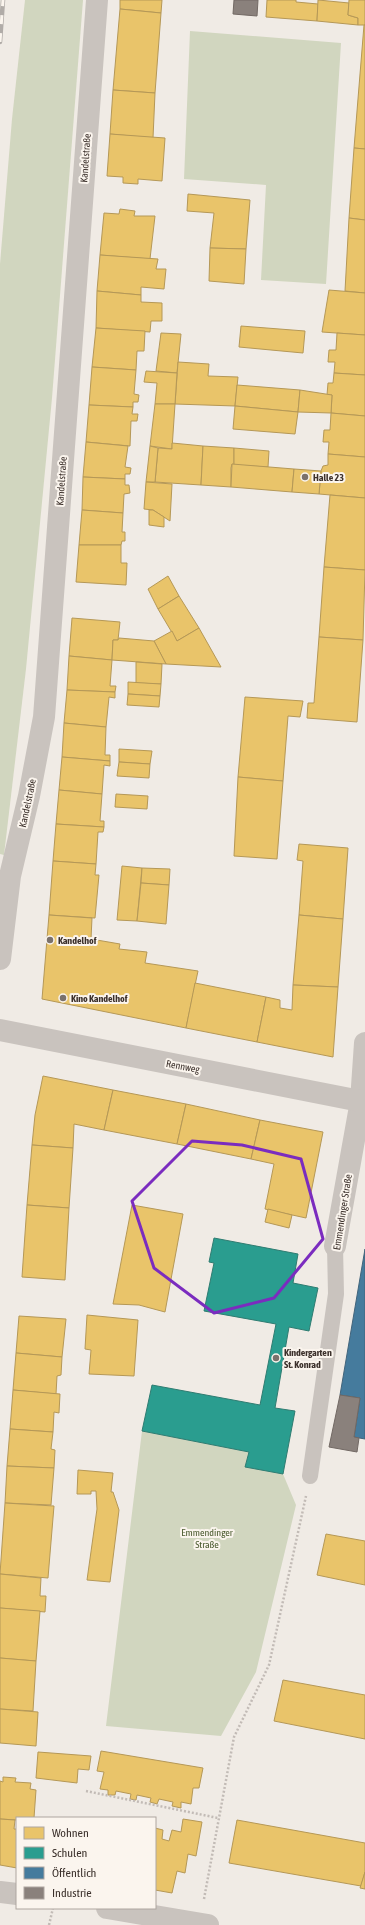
<svg xmlns="http://www.w3.org/2000/svg" width="365" height="1925" font-family="'Asap Condensed',sans-serif">
  <style>
    .green { fill: #d1d6bf }
    .homes { fill: #e9c46a; stroke: #b59857 }
    .schools { fill: #2a9d8f; stroke: #2f7c71 }
    .public { fill: #457b9d; stroke: #42647b }
    .industry { fill: #8a817c; stroke: #726964 }
    .lines { fill: none; stroke-linecap: round; stroke-linejoin: round }
    .path { stroke: #c2bbb6; stroke-width: 2.5; stroke-dasharray: 2 2; stroke-linecap: butt }
    .service { stroke: #c9c3be; stroke-width: 16 }
    .minor { stroke: #c9c3be; stroke-width: 22 }
    .tertiary { stroke: #c9c3be; stroke-width: 22 }
    .rail-casing { stroke: #b1aca8; stroke-width: 4.5 }
    .rail { stroke: #fbf5ee; stroke-width: 3; stroke-dasharray: 9; stroke-linecap: butt }
    .marked { fill: none; stroke: #7b2cbf; stroke-width: 3; stroke-linejoin: round }
    .poi-dot { fill: #7a716c; stroke: #fbf5ee; stroke-width: 1.5 }
    .labels { text-anchor: middle; stroke-width: 4; stroke-linejoin: round; paint-order: stroke }
    .street-label { font-size: 10px; fill: #3b302b; stroke: #fbf5ee }
    .poi-label { font-size: 10px; font-weight: bold; fill: #3b302b; stroke: #fbf5ee; text-anchor: start }
    .park-label { font-size: 10px; fill: #4a5a2e; stroke: #fbf5ee }
  </style>
  <rect width="100%" height="100%" fill="#f0ebe5"/>
  <g class="green">
    <polygon points="25,0 83,0 52,398 26,669 4,855 0,854 0,264 12,119"/>
    <polygon points="190,31 341,43 326,284 261,280 266,185 184,179"/>
    <polygon points="142,1431 249,1452 245,1467 283,1474 296,1505 256,1672 221,1736 106,1726"/>
  </g>
  <g class="homes">
    <polygon points="120,0 162,0 161,13 120,9"/>
    <polygon points="267,0 296,0 296,2 318,4 317,21 266,17"/>
    <polygon points="318,0 349,3 348,15 358,18 358,25 317,21"/>
    <polygon points="349,0 365,0 365,25 358,25 358,18 348,15"/>
    <polygon points="120,9 161,13 155,93 113,90"/>
    <polygon points="364,25 365,25 365,149 354,148"/>
    <polygon points="113,90 155,93 153,138 110,134"/>
    <polygon points="110,134 165,138 162,181 138,179 138,184 123,183 123,177 107,176"/>
    <polygon points="354,148 365,149 365,220 349,218"/>
    <polygon points="188,194 250,200 246,249 210,248 214,213 187,211"/>
    <polygon points="120,209 135,211 134,216 155,216 150,259 100,255 104,213 119,214"/>
    <polygon points="349,218 365,220 365,293 345,291"/>
    <polygon points="210,248 246,249 244,284 209,281"/>
    <polygon points="100,255 158,259 156,269 166,269 164,289 141,287 141,295 97,291"/>
    <polygon points="329,290 365,293 365,335 322,332"/>
    <polygon points="97,291 141,295 141,302 162,303 162,321 151,321 150,332 96,328"/>
    <polygon points="241,326 305,331 303,353 239,347"/>
    <polygon points="96,328 145,331 144,351 137,351 136,370 92,367"/>
    <polygon points="161,333 181,334 177,373 156,371"/>
    <polygon points="337,333 365,335 365,375 334,373 335,362 328,362 329,350 336,350"/>
    <polygon points="178,362 209,364 208,376 238,377 235,406 175,404"/>
    <polygon points="92,367 136,370 134,394 139,395 138,402 133,402 133,407 89,405"/>
    <polygon points="146,371 177,373 175,404 155,404 157,383 144,382"/>
    <polygon points="334,373 365,375 365,416 331,413 332,395 327,395 328,383 333,383"/>
    <polygon points="237,385 300,390 298,412 235,406"/>
    <polygon points="300,390 332,395 331,413 298,412"/>
    <polygon points="155,404 175,404 172,449 150,446"/>
    <polygon points="89,405 133,407 132,414 138,414 137,421 131,421 130,446 86,442"/>
    <polygon points="235,406 298,412 295,434 233,429"/>
    <polygon points="331,413 365,416 365,457 328,454 329,442 323,442 324,430 330,430"/>
    <polygon points="86,442 128,446 125,467 131,468 130,474 125,474 125,479 83,477"/>
    <polygon points="172,443 203,446 201,485 155,482 158,448 172,449"/>
    <polygon points="150,446 158,448 155,482 146,482"/>
    <polygon points="203,446 234,448 234,465 232,464 231,468 231,487 201,485"/>
    <polygon points="234,448 269,451 268,467 234,465"/>
    <polygon points="328,454 365,457 365,498 319,494 321,471 323,466 328,465"/>
    <polygon points="232,464 294,469 292,492 231,487"/>
    <polygon points="294,469 321,471 319,494 292,492"/>
    <polygon points="83,477 125,479 125,485 129,485 130,493 124,494 123,513 82,510"/>
    <polygon points="146,482 172,484 170,521 153,510 144,509"/>
    <polygon points="330,495 365,498 365,570 324,567"/>
    <polygon points="82,510 123,513 122,532 125,532 125,541 122,541 121,545 79,545"/>
    <polygon points="149,510 153,510 164,517 164,527 149,525"/>
    <polygon points="79,545 121,545 121,563 127,563 126,585 76,582"/>
    <polygon points="324,567 365,570 363,640 319,637"/>
    <polygon points="168,576 179,596 158,609 148,589"/>
    <polygon points="179,596 199,628 177,641 158,609"/>
    <polygon points="72,618 120,622 118,640 113,640 112,660 69,656"/>
    <polygon points="199,628 221,667 166,664 154,641 172,631 177,641"/>
    <polygon points="319,637 363,640 357,722 307,718 308,703 314,703"/>
    <polygon points="119,638 154,641 166,664 112,660 113,640 118,640"/>
    <polygon points="69,656 112,660 110,686 116,686 115,692 67,690"/>
    <polygon points="136,662 162,664 161,684 136,683"/>
    <polygon points="128,682 161,684 160,696 128,694"/>
    <polygon points="67,690 115,692 115,698 109,697 106,727 64,723"/>
    <polygon points="128,694 160,696 159,707 127,705"/>
    <polygon points="245,697 303,701 300,717 288,716 283,781 238,777"/>
    <polygon points="64,723 106,727 105,755 110,755 110,761 62,757"/>
    <polygon points="119,749 152,751 150,764 119,762"/>
    <polygon points="62,757 110,761 110,766 104,765 102,794 59,790"/>
    <polygon points="119,762 150,764 149,778 117,776"/>
    <polygon points="238,777 283,781 277,859 234,856"/>
    <polygon points="59,790 102,794 100,821 104,821 104,827 56,824"/>
    <polygon points="116,794 148,796 147,809 115,807"/>
    <polygon points="56,824 104,827 103,832 98,832 96,864 53,861"/>
    <polygon points="299,844 348,848 343,919 299,915 303,861 297,860"/>
    <polygon points="53,861 96,864 95,875 99,875 95,918 49,915"/>
    <polygon points="122,866 142,868 137,921 117,920"/>
    <polygon points="142,868 170,869 169,885 141,883"/>
    <polygon points="141,883 169,885 166,924 137,921"/>
    <polygon points="49,915 92,918 91,939 120,944 119,949 147,952 145,963 198,971 186,1028 42,999"/>
    <polygon points="299,915 343,919 338,987 293,985"/>
    <polygon points="195,983 266,997 257,1042 186,1028"/>
    <polygon points="293,985 338,987 333,1057 257,1042 266,997 280,1000 280,1008 292,1010"/>
    <polygon points="43,1076 113,1090 104,1130 74,1124 73,1148 32,1145 35,1115"/>
    <polygon points="113,1090 186,1104 177,1144 104,1130"/>
    <polygon points="186,1104 260,1120 251,1159 177,1144"/>
    <polygon points="260,1120 323,1132 306,1218 265,1209 274,1164 251,1159"/>
    <polygon points="32,1145 73,1148 69,1208 27,1205"/>
    <polygon points="27,1205 69,1208 65,1280 22,1277"/>
    <polygon points="132,1205 183,1214 165,1312 139,1305 113,1304"/>
    <polygon points="268,1209 292,1215 289,1228 265,1222"/>
    <polygon points="87,1315 138,1320 134,1376 89,1374 91,1350 85,1349"/>
    <polygon points="19,1316 66,1319 62,1357 16,1353"/>
    <polygon points="16,1353 62,1357 61,1375 57,1376 56,1394 13,1390"/>
    <polygon points="13,1390 60,1394 59,1413 54,1412 53,1432 10,1429"/>
    <polygon points="10,1429 53,1432 51,1449 55,1450 54,1468 7,1466"/>
    <polygon points="7,1466 54,1468 51,1505 5,1503"/>
    <polygon points="78,1470 113,1473 111,1492 113,1492 119,1510 110,1582 87,1580 97,1509 96,1491 91,1491 91,1494 77,1494"/>
    <polygon points="5,1503 54,1506 48,1578 0,1574"/>
    <polygon points="326,1534 365,1541 365,1585 317,1575"/>
    <polygon points="0,1574 41,1578 40,1596 46,1596 45,1612 0,1608"/>
    <polygon points="0,1608 40,1611 36,1661 0,1658"/>
    <polygon points="0,1658 36,1661 33,1711 0,1709"/>
    <polygon points="283,1680 365,1695 365,1739 274,1721"/>
    <polygon points="0,1709 38,1712 36,1746 0,1743"/>
    <polygon points="101,1751 203,1768 199,1788 193,1788 191,1804 181,1802 181,1808 172,1806 173,1802 159,1799 157,1804 150,1802 151,1798 137,1795 136,1800 130,1799 131,1794 116,1791 115,1795 108,1795 108,1790 100,1789 104,1772 97,1771"/>
    <polygon points="38,1752 91,1756 89,1770 78,1769 77,1783 36,1778"/>
    <polygon points="3,1777 16,1778 15,1782 31,1783 30,1789 36,1790 34,1818 17,1818 17,1820 0,1819 0,1781 3,1782"/>
    <polygon points="0,1819 15,1820 14,1829 17,1829 17,1868 0,1865"/>
    <polygon points="183,1819 202,1822 196,1856 188,1854 185,1873 177,1871 172,1893 155,1890 155,1828 163,1830 162,1839 169,1841 172,1830 181,1832"/>
    <polygon points="237,1820 365,1843 365,1872 361,1886 229,1863"/>
    <polygon points="365,1872 365,1889 360,1888"/>
  </g>
  <polygon class="schools" points="214,1238 298,1254 293,1283 318,1288 309,1331 289,1327 275,1408 295,1411 283,1474 245,1467 249,1452 142,1431 152,1385 260,1405 276,1324 204,1311 214,1263 209,1262"/>
  <polygon class="public" points="365,1249 365,1439 354,1437 360,1398 340,1395"/>
  <g class="industry">
    <polygon points="234,0 258,0 257,16 233,14"/>
    <polygon points="340,1395 360,1398 354,1437 359,1438 357,1452 329,1447"/>
  </g>
  <g class="lines">
    <g class="path">
      <polyline points="86,1791 218,1818"/>
      <polyline points="204,1899 234,1737 269,1665 306,1496"/>
      <polyline points="49,1925 53,1908"/>
    </g>
    <polyline class="service" points="310,1476 336,1294 335,1246"/>
    <g class="minor">
      <polyline points="0,959 10,876 29,796 44,717 97,0"/>
      <polyline points="335,1246 361,1101 365,1043"/>
      <polyline points="0,1892 17,1894"/>
      <polyline points="107,1908 208,1925"/>
    </g>
    <polyline class="tertiary" points="0,1030 365,1102"/>
    <g class="rail-casing">
      <polyline id="rail" points="0,42 3,0"/>
    </g>
    <use href="#rail" class="rail"/>
  </g>
  <path class="marked" d="M192,1141L242,1145L301,1159L323,1239L274,1298L214,1313L154,1268L132,1201Z"/>
  <g class="poi-dot">
    <circle cx="305" cy="477" r="4"/>
    <circle cx="50" cy="940" r="4"/>
    <circle cx="63" cy="998" r="4"/>
    <circle cx="276" cy="1358" r="4"/>
  </g>
  <g class="labels">
    <g class="street-label">
      <text transform="translate(85 158) rotate(-86)" y="4">Kandelstraße</text>
      <text transform="translate(61 481) rotate(-86)" y="4">Kandelstraße</text>
      <text transform="translate(27 803) rotate(-78)" y="4">Kandelstraße</text>
      <text transform="translate(183 1066) rotate(11)" y="4">Rennweg</text>
      <text transform="translate(342 1212) rotate(-81)" y="4">Emmendinger Straße</text>
    </g>
    <g class="poi-label">
      <text x="313" y="481">Halle 23</text>
      <text x="58" y="944">Kandelhof</text>
      <text x="71" y="1002">Kino Kandelhof</text>
      <text x="284" y="1356">Kindergarten<tspan x="284" dy="12">St. Konrad</tspan></text>
    </g>
    <g class="park-label">
      <text x="207" y="1536">Emmendinger<tspan x="207" dy="12">Straße</tspan></text>
    </g>
  </g>
  <rect x="16" y="1817" width="140" height="92" fill="#fbf5ee" stroke="#aea6a0"/>
  <rect x="24" y="1827" width="20" height="12" fill="#e9c46a" stroke="#aea6a0"/>
  <text x="52" y="1837" font-size="12" fill="#3b302b">Wohnen</text>
  <rect x="24" y="1847" width="20" height="12" fill="#2a9d8f" stroke="#aea6a0"/>
  <text x="52" y="1857" font-size="12" fill="#3b302b">Schulen</text>
  <rect x="24" y="1867" width="20" height="12" fill="#457b9d" stroke="#aea6a0"/>
  <text x="52" y="1877" font-size="12" fill="#3b302b">Öffentlich</text>
  <rect x="24" y="1887" width="20" height="12" fill="#8a817c" stroke="#aea6a0"/>
  <text x="52" y="1897" font-size="12" fill="#3b302b">Industrie</text>
</svg>
